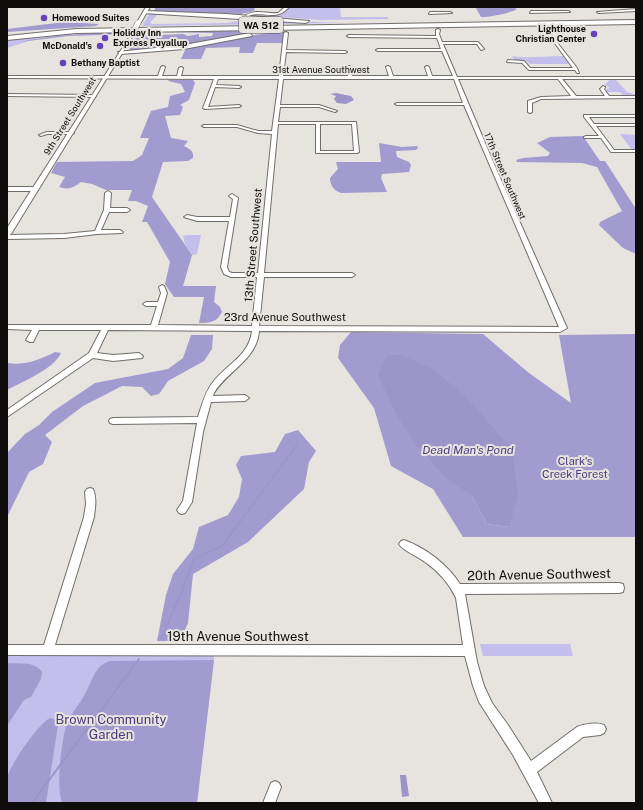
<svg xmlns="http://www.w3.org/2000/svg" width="643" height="810" font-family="'Public Sans',sans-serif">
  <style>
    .green { fill: #c3beeb }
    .forest { fill: #a29bd0; fill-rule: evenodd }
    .water { fill: #9c95ca }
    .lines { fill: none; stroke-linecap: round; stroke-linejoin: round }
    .stream-far1 { stroke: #9c95ca; stroke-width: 1.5 }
    .stream { stroke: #9c95ca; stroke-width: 2 }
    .minor-casing { stroke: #716e6a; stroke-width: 2 }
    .major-casing { stroke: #716e6a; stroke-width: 2 }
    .highway-casing { stroke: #716e6a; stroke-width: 2 }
    .minor { fill: #fff; fill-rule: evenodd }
    .major { fill: #fff; fill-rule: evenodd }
    .highway { fill: #fff; fill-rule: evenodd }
    .major-bridge-casing { stroke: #716e6a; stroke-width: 6; stroke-linecap: butt }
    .major-bridge { stroke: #fff; stroke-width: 5 }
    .poi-dot { fill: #6342ba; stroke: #e7e3df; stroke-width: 1.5 }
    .labels { text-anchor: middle; stroke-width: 4; stroke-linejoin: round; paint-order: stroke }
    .far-poi-label { font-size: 9px; font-weight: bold; fill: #0f0d0c; stroke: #e7e3df; text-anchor: start }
    .far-street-label { font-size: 9px; fill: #0f0d0c; stroke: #e7e3df }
    .shield { fill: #e7e3df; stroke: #504d4b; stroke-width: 1 }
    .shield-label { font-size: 10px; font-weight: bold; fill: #0f0d0c }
    .street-label { font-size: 11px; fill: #0f0d0c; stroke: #e7e3df }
    .park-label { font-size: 11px; fill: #483a7c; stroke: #e7e3df }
    .water-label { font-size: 12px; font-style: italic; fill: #4e4183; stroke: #e7e3df }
    .near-street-label { font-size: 13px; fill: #0f0d0c; stroke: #e7e3df }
    .near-park-label { font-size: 13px; fill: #483a7c; stroke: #e7e3df }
  </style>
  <rect width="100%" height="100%" fill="#e7e3df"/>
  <g class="green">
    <path d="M289,7H340L341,17H388V19L320,20L251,15C264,12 281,22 289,7Z"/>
    <polygon points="149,14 158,14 150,23 152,24 227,23 251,19 342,23 142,26"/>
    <polygon points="65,33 85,33 41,37 7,48 7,39"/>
    <path d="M512,56C531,59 544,56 563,56L569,64H530L525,60L515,61Z"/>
    <polygon points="610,79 615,79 627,92 636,95 624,96 620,92 606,92 605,90 610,88 605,85"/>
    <polygon points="620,134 636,135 636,150 632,150"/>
    <polygon points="187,235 201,235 197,254 192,255 185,244 183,236"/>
    <polygon points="480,644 570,644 573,656 483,656"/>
    <polygon points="7,650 215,650 197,803 7,803"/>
  </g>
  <g class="forest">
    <polygon points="156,7 255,7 254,11 241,14 154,11"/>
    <path d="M512,7L517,9C514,12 486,18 481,17L476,8Z"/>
    <polygon points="65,22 99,24 96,26 7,32 7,29"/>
    <polygon points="253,29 253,33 184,46 129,50 137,36 183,34 188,36 199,34 199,37 212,36 213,33 158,32"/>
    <polygon points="285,31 284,43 257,43 253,53 239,53 240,47 206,48 201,59 181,59 186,48 247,36"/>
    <path d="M129,32L127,34L68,36L20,42C56,34 92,33 129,32Z"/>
    <path d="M169,80H193L195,83L189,100L180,105L183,107L180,115L165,116L171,138L188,141L184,146C190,149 194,151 193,158L188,161L163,162L152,197L192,255L183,286H216L214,302L220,307L222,312C217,322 210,323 199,323L204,297H174L165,284L170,262L147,222H142L148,206L136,201H128L132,190H106L92,184L81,182C73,188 68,190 59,187L65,177L51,173L57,162L133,161L142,155L149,138H140L151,111L168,107L170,96L185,92L181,84L168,81Z"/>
    <polygon points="583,136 600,161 605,161 636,209 636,254 623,248 599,225 600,222 622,211 597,167 582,163 517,162 516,160 523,158 548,156 550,153 537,143 550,137"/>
    <path d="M379,143L402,147L417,146L418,148L416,150L396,151L397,157L409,162L411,165L409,172L382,174L381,178L387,192L341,193C334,191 330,185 330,178L338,169L336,162H381Z"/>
    <path d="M351,332L483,334L529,373L571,403L559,335L636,334V537H463L433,489L391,466L374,408L338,358L340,345ZM472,496L509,527L487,524Z"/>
    <polygon points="191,335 213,335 212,349 204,361 168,381 159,394 151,396 142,387 122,386 83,406 45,435 52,442 43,464 29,472 7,517 7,453 25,434 39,425 52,412 95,383 168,369 183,358"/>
    <path d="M55,352L61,353C54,369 22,382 7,390V363C25,366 39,360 55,352Z"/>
    <polygon points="298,430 316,451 309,462 304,489 248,542 193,574 188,623 180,641 157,641 166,595 173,574 193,549 199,527 228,515 239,497 242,479 236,465 241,456 275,452 285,434"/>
    <path d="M214,660L197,803H62C56,784 61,746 66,726C70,714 80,704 85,694C93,680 94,666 110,661Z"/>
    <path d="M7,663C19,664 35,661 42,672L41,679L31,697L24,700L7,726Z"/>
    <path d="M50,718L57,720L58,725L46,803H7C7,795 6,786 7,778C10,765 38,724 50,718Z"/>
  </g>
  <g class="water">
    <polygon points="336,93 351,96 354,100 346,104 337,103 334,99 336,96 330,94"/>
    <polygon points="387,355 401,355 433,369 466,397 512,449 518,496 509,527 487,524 472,496 445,477 418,447 397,416 378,375"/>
    <polygon points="400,775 406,775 409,796 402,797"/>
  </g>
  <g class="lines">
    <polyline class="stream-far1" points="184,585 194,559 222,546 297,445"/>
    <g class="stream">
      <polyline points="161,639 185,584"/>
      <polyline points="32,803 139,659"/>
    </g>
    <g class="minor-casing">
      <g id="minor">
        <path d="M285,7H289C276,22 264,10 248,16L246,15C256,9 267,14 278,13Z"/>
        <polygon points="636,9 636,11 599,13 597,12"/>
        <polygon points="531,11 568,11 570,12 530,13"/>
        <polygon points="430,12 450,12 452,13 429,14"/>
        <polygon points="543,27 545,27 577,68 579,73 577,73 575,70 529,70 522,63 507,62 508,60 524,61 530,68 573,68"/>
        <path d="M438,29L440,30L439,34L442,42H478L484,49L481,50L477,44H443L457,77H636V79H562L576,96H605L600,89L603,86L605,87L604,89L609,96H636V98L541,99L532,103V112L530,113L528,112V101L541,97L571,96L558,79H458L494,164L567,328L560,332L259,331C257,360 227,371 214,393L213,396L245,395L249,398L245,401L211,402L203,432L192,502L185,513L182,514L179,513L177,510L183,501L197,423L113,424L110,423L109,421L110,419L113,418L198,417C202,405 205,392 213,382C227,364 249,356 252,331L108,330L97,353L113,355L139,353L143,356L142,358L113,361L93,358L7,417V410L89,353L101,330H39L33,342H30L26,340L32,330L7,329V325H151L157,306H146L143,304L146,302H158L161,293L159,287L162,285L164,286L167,293L158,325L252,326L257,277H231L224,274L221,267L229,221H197L184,217L187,215L197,217H230L233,199L229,196L232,194L238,198L227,267L229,272L232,273H258L272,134L258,133L237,127H204L202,126L204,125H237L258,131H272L279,79H218L216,85L239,86L241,87L239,88L215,87L208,107L239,105L241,106L239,107L205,109L203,108L214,79L7,78V76H158L161,67L163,66L165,67L162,76H177L179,68L181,67L183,68L181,76H279L284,33L286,32L288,33L286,50L345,51L347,52L345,53L286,52L283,76H348L347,67L349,66L351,67L352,76H389L386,67L388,66L390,67L393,76H428L425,67L427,66L429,67L432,76H453L442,51H378L376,50L378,49H441L437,38L349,37L347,36L349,35L436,36V30ZM283,79H454L463,103H397L395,104L397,105H464L559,327L259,326L264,277H352L355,275L352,273H264L278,124H316V153H357L359,152L356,122H278L280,107H319L335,112L337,111L319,105H280ZM320,124H352L354,151H320Z"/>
        <polygon points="7,94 94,95 96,96 94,97 7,96"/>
        <polygon points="584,115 636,115 636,117 589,117 594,124 636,124 636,126 596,126 614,150 636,150 636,152 611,152 601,138 584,138 584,137 586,136 599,136 584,117"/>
        <polygon points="47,132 72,132 74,133 72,134 47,134 41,136 39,135"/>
        <polygon points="7,187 35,187 38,189 35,191 7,191"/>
        <polygon points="108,191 111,193 110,208 127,208 130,210 127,212 109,212 101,230 120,230 123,232 122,233 97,234 64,238 7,239 7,235 64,234 95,231 104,210 105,193"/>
        <path d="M90,488L93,489C97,498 95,508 94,517L55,645H463L456,598C449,583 438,571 425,562C419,557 402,550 399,544L401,541L404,540C426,548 447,564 460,584L619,583L623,584L624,588L623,592L619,593L465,594L477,662L484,686L492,703L508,725L531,761L577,727C584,724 597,722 604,725L606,729L604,733L600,735L583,737L537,772L552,803H539L513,755L479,702L473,686L465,656L7,655V645H44L84,517L86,504L85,492L87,489Z"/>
        <polygon points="275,781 279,783 281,787 275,803 263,803 271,783"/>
      </g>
    </g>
    <g class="major-casing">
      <g id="major">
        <polygon points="146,7 150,7 140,24 136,24"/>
        <polygon points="132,33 134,34 11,234 7,236 7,228"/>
      </g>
    </g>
    <g class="highway-casing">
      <g id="highway">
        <polygon points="145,11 226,14 309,21 306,23 143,13"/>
        <polygon points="636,20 636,24 76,33 7,40 7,36 76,29"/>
        <polygon points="250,33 252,36 184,49 121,54 118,52 184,45"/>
      </g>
    </g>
    <use href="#minor" class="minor"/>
    <use href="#major" class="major"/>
    <use href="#highway" class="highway"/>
    <g class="major-bridge-casing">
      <polyline id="major-bridge" points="132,34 138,23"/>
    </g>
    <use href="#major-bridge" class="major-bridge"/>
  </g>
  <g class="poi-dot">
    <circle cx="44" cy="18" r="4"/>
    <circle cx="594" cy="34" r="4"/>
    <circle cx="105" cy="38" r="4"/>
    <circle cx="100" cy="46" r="4"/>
    <circle cx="63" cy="63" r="4"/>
  </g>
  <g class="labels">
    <g class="far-poi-label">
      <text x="52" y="21">Homewood Suites</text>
      <text x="586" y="32" text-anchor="end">Lighthouse<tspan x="586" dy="10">Christian Center</tspan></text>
      <text x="113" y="36">Holiday Inn<tspan x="113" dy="10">Express Puyallup</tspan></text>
      <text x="92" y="49" text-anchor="end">McDonald's</text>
      <text x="71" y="66">Bethany Baptist</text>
    </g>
    <g class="far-street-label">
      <text x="321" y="73">31st Avenue Southwest</text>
      <text transform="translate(70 116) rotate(-58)" y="3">9th Street Southwest</text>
      <text transform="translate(505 176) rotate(67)" y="3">17th Street Southwest</text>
    </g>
    <rect class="shield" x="239" y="17" width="44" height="16" rx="3"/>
    <g class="shield-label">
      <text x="261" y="29">WA 512</text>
    </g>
    <g class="street-label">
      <text transform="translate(253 245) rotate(-85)" y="4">13th Street Southwest</text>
      <text x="285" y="321">23rd Avenue Southwest</text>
    </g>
    <g class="park-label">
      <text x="575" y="465">Clark's<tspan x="575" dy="13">Creek Forest</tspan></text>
    </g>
    <g class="water-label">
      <text x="468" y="454">Dead Man's Pond</text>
    </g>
    <g class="near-street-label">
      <text transform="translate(539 574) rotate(-1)" y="5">20th Avenue Southwest</text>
      <text x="238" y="641">19th Avenue Southwest</text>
    </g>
    <g class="near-park-label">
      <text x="111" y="724">Brown Community<tspan x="111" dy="15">Garden</tspan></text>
    </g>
  </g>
  <rect width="643" height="810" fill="none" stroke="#0f0d0c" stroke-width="16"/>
</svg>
